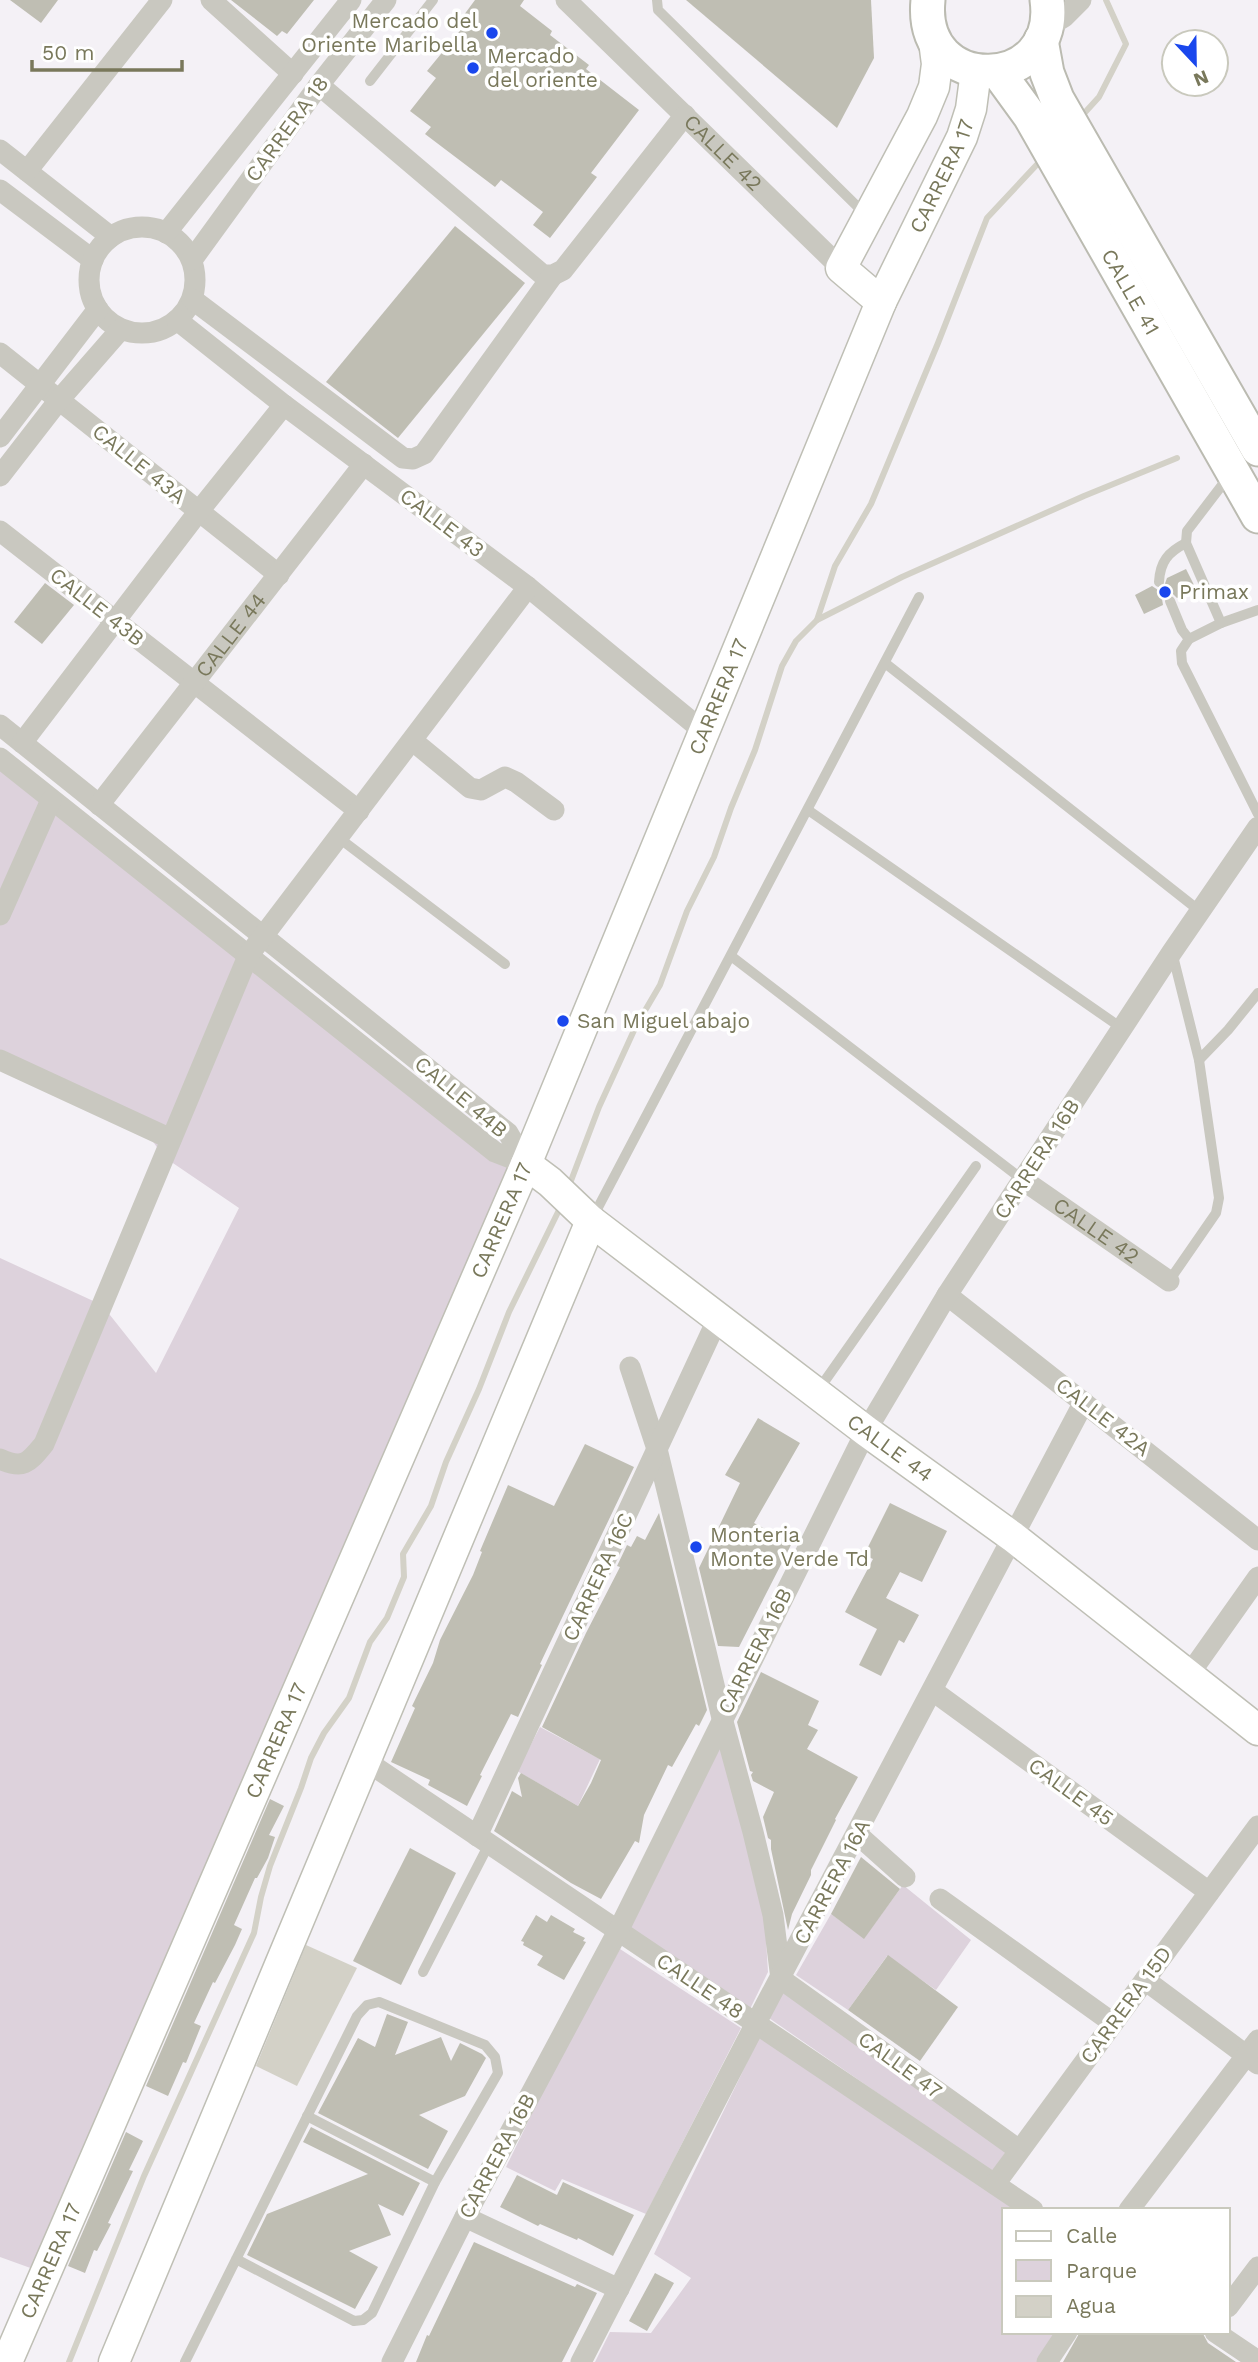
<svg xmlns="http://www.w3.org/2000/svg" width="1258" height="2362" font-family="'Work Sans',sans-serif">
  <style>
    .green { fill: #ddd2dc }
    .water { fill: #d3d1c7 }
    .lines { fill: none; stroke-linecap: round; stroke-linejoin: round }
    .stream { stroke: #d3d1c7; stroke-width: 6 }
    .building { fill: #bfbeb3 }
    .secondary-casing { stroke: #bfbfb5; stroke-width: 33 }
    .primary-casing { stroke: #bbbbb1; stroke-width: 37 }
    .lane { stroke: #c9c8c0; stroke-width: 10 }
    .street { stroke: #c9c8c0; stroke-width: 21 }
    .secondary { stroke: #fff; stroke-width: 30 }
    .primary { stroke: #fff; stroke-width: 33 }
    .poi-dot { fill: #1a47ed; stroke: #fff; stroke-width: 2.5 }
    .labels { text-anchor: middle; stroke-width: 7; stroke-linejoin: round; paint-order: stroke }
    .poi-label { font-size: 21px; fill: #79785b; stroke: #fff; text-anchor: start }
    .street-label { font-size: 21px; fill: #79785b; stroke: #fff }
  </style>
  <rect width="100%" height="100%" fill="#f4f1f6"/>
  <g class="green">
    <polygon points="0,756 526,1164 36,2270 0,2257 0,1258 102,1305 156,1373 239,1208 164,1157 141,1125 0,1060"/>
    <polygon points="540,1727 600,1759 578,1806 517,1771"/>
    <polygon points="715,1741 726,1758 765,1923 768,1972 750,2009 625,1925"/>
    <polygon points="903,1885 971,1940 936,1990 887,1956 848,2010 796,1975 831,1914 864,1938"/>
    <polygon points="620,1949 741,2028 646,2214 562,2179 555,2191 506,2167 559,2058"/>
    <polygon points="780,1987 1006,2152 992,2172 766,2016"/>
    <polygon points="760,2036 1030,2210 1004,2210 1004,2332 1060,2332 1040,2362 595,2362 610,2332 651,2333 691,2278 654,2254"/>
  </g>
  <polygon class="water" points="306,1945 357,1968 297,2086 256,2066"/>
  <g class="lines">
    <g class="stream">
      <polyline points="1079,119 1099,97 1126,44 1106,0"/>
      <polyline points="817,620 835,566 871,504 938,343 987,218 1043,158"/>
      <polyline points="569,1186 599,1107 636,1026 660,985 687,911 714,857 731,808 755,750 782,666 796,641 817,620 902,577 1084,496 1177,458"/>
      <polyline points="69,2362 144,2176 254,1933 261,1897 270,1866 301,1788 311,1758 324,1733 349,1698 370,1642 387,1618 404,1577 403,1554 431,1506 446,1462 479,1389 509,1312 561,1206"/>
    </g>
  </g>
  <g class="building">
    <polygon points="10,0 58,0 41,23"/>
    <polygon points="231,0 314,0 287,34 282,31 277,36"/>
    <polygon points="475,0 524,0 520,6 552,31 550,35 589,65 586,69 639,110 591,173 597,177 550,238 533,225 543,212 501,180 495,187 425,134 431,127 410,111 436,78 427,71 463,27 458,23"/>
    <polygon points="686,0 871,0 874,58 837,128"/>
    <polygon points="455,226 525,283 398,438 326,382"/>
    <polygon points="1186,569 1196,589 1177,598 1172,593 1166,594 1162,599 1163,605 1144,614 1135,595 1152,586 1158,590 1163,589 1167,578"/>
    <polygon points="45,583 74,605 42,644 14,622"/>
    <polygon points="758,1418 800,1443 754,1523 792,1543 739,1647 718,1646 699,1568 740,1483 725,1475"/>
    <polygon points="585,1444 634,1467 540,1664 542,1665 518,1717 511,1714 480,1775 482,1776 467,1806 428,1785 430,1780 391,1762 415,1708 412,1706 433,1663 440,1640 473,1575 482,1552 480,1551 508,1485 554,1506"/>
    <polygon points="890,1503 947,1531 922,1582 900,1572 886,1598 919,1615 904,1643 899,1640 881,1676 859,1665 877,1629 845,1612 873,1559 864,1555"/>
    <polygon points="659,1513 707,1710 699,1726 696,1724 672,1767 668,1765 644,1815 639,1843 635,1841 601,1899 571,1883 494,1831 512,1791 522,1797 518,1778 521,1773 578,1806 591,1783 601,1760 542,1727 586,1633 620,1567 617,1566 627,1545 631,1547 637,1536 645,1540"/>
    <polygon points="761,1672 819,1701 808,1725 818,1730 807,1749 858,1777 835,1819 836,1820 811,1870 811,1875 792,1914 788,1930 771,1849 771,1840 768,1838 763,1817 774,1792 753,1781 751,1775 753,1772 750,1771 737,1722"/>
    <polygon points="270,1799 284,1806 269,1835 275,1837 268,1858 257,1878 255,1878 234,1925 242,1929 235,1945 215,1983 213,1982 194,2023 201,2026 186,2063 183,2062 168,2096 146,2086"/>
    <polygon points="410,1848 456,1873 401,1985 353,1961"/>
    <polygon points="861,1857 900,1889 864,1939 831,1914"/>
    <polygon points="536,1915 547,1922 551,1915 575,1929 573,1932 585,1938 583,1941 586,1942 564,1980 537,1965 543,1956 523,1945 524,1942 521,1941"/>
    <polygon points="888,1955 958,2007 920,2061 848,2010"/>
    <polygon points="387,2014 408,2022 395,2055 441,2037 451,2061 460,2043 482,2054 486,2058 465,2096 419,2115 448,2131 428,2169 318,2113 358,2038 375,2047"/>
    <polygon points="311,2127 420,2183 403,2216 378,2204 391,2235 349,2251 378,2267 355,2309 247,2255 267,2214 368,2174 303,2142"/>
    <polygon points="126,2132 143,2141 129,2170 133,2171 108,2223 111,2224 97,2251 94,2250 85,2273 68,2266"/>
    <polygon points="517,2175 557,2195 563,2182 634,2215 613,2256 578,2238 577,2240 540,2224 538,2226 500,2207"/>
    <polygon points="474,2242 575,2287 577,2284 597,2293 562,2362 416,2362 427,2335 429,2336"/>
    <polygon points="655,2273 674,2283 647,2331 629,2321"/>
    <polygon points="1080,2332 1202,2332 1208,2343 1236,2362 1063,2362"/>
  </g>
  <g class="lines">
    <g class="secondary-casing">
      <g id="secondary">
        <polyline points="881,302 841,268 922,116 934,87 937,64 934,41"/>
        <path id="s4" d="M526,1164L550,1182L591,1221L866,1431L1013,1537L1258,1730"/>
        <path id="s5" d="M7,2362L526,1164L881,302L962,137L971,109L976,71"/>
        <polyline points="114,2362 591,1221"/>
      </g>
    </g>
    <g class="primary-casing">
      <g id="primary">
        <path d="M928,0C918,97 1060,93 1047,0"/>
        <polyline points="1041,40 1047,73 1057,99 1258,449"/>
        <path id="s6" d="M998,72L1030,116L1258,516"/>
      </g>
    </g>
    <g class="lane">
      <polyline points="657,0 658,10 867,216"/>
      <polyline points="370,81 433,0"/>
      <polyline points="1229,476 1187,531 1186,543 1221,623 1258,610"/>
      <path d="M1159,582C1160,562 1168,552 1186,543"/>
      <polyline points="1170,601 1182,630 1189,639"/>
      <polyline points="1221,623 1189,639 1181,651 1182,663 1258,814"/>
      <polyline points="885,663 1201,912"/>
      <polyline points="808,810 1123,1029"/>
      <polyline points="339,838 505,964"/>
      <polyline points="1172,952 1199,1060 1228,1030 1258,993"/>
      <polyline points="731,956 1023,1180"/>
      <polyline points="593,1217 919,597"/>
      <polyline points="1169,1281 1216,1213 1219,1198 1199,1060"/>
      <polyline points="817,1392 976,1166"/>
      <polyline points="423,1972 489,1844"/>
      <polyline points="307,2116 435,2182"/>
      <polyline points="185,2362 357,2016 367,2005 379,2002 485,2045 495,2057 498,2073 435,2182 372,2313 363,2320 354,2321 236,2259"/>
    </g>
    <g class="street">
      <polyline points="211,0 293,74"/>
      <path id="s1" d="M566,0L841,268"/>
      <polyline points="1046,28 1064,17 1081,0"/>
      <polyline points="319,85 543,275 553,275 563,270 685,115"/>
      <polyline points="0,150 111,237"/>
      <polyline points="27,171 162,0"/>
      <polyline points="0,190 93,260"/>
      <circle cx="142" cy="280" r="53"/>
      <polyline points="166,233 351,0"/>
      <polyline points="192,260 319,85 386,0"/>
      <polyline points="192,299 403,458 413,459 424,454 553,275"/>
      <polyline points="177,320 284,405 528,587 703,731"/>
      <polyline points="0,353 279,575"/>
      <polyline points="0,437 98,309"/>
      <polyline points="0,476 59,400 121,329"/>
      <polyline points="0,531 359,811"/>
      <polyline points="0,725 508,1133 526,1164"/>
      <polyline points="413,741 470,788 481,790 505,777 516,782 554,810"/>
      <polyline points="22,743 199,511 284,405"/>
      <polyline points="0,758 495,1152 526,1164"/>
      <path id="s2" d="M99,805L364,464"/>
      <polyline points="0,915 51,800"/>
      <polyline points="0,1060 171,1139"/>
      <path id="s3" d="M1023,1180L1169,1281"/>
      <polyline points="947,1295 1258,1540"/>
      <polyline points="630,1367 657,1449 722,1718 753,1832 773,1915 781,1979 1019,2150"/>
      <path d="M0,1459C24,1470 29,1462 44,1444L248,956L528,587"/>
      <polyline points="1188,1676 1258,1577"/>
      <polyline points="933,1691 1209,1892"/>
      <polyline points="366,1761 1033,2210"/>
      <polyline points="857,1834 905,1877"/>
      <polyline points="477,1836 718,1318"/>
      <polyline points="940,1899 1113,2023"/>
      <polyline points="1145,1980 1258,2064"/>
      <polyline points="995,2184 1258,1826"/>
      <polyline points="1129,2210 1258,2040"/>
      <polyline points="465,2217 619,2289"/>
      <polyline points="1228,2307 1258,2267"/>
      <polyline points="1215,2332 1258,2361"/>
      <polyline points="392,2362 465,2217 618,1931 866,1431 947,1295 1172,952 1258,827"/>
      <polyline points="581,2362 756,2023 1084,1402"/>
      <polyline points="1047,2362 1067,2332"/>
    </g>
    <use href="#secondary" class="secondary"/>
    <use href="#primary" class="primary"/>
  </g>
  <g class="poi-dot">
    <circle cx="492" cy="33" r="7"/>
    <circle cx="473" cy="68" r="7"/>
    <circle cx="1165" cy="592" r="7"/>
    <circle cx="563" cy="1021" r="7"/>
    <circle cx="696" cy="1547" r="7"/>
  </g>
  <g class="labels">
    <g class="poi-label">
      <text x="478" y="28" text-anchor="end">Mercado del<tspan x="478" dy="24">Oriente Maribella</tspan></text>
      <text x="487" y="63">Mercado<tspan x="487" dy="24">del oriente</tspan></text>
      <text x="1179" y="599">Primax</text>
      <text x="577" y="1028">San Miguel abajo</text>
      <text x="710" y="1542">Monteria<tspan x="710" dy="24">Monte Verde Td</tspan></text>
    </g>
    <g class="street-label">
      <text transform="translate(287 129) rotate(-54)" y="7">CARRERA 18</text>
      <text dy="7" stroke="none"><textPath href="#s1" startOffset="219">CALLE 42</textPath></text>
      <text dy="7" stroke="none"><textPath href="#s5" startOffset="2378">CARRERA 17</textPath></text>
      <text dy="7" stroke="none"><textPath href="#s6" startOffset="257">CALLE 41</textPath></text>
      <text transform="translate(139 464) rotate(39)" y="7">CALLE 43A</text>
      <text transform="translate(442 523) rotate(37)" y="7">CALLE 43</text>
      <text transform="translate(97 607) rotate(38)" y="7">CALLE 43B</text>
      <text dy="7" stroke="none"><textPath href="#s2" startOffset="215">CALLE 44</textPath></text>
      <text dy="7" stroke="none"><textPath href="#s5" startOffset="1811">CARRERA 17</textPath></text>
      <text transform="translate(461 1097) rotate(40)" y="7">CALLE 44B</text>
      <text transform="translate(1037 1159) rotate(-57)" y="7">CARRERA 16B</text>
      <text dy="7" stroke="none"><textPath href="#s5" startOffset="1244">CARRERA 17</textPath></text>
      <text dy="7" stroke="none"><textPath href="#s3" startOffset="89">CALLE 42</textPath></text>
      <text transform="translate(1103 1417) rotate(38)" y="7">CALLE 42A</text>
      <text dy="7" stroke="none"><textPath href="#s4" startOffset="462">CALLE 44</textPath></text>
      <text transform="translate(598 1577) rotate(-65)" y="7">CARRERA 16C</text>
      <text transform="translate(755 1651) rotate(-63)" y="7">CARRERA 16B</text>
      <text dy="7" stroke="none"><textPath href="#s5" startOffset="677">CARRERA 17</textPath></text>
      <text transform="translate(1071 1792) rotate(36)" y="7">CALLE 45</text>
      <text transform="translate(832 1882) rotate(-62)" y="7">CARRERA 16A</text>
      <text transform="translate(700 1986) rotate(34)" y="7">CALLE 48</text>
      <text transform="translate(1126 2005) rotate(-54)" y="7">CARRERA 15D</text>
      <text transform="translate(900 2065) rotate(36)" y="7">CALLE 47</text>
      <text transform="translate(497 2156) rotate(-62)" y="7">CARRERA 16B</text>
      <text dy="7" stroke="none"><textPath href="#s5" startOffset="110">CARRERA 17</textPath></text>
    </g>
  </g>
  <rect x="1002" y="2208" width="228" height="126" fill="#ffffff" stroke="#c9c9bd" stroke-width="2"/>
  <rect x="1016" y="2231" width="35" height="10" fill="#ffffff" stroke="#c9c9bd" stroke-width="2"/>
  <text x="1066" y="2243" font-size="21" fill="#79785b">Calle</text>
  <rect x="1016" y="2260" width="35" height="21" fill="#ddd2dc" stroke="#c9c9bd" stroke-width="2"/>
  <text x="1066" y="2278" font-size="21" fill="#79785b">Parque</text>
  <rect x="1016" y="2296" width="35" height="21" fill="#d3d1c7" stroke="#c9c9bd" stroke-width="2"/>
  <text x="1066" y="2313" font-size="21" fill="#79785b">Agua</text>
  <g transform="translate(1195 63) rotate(158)"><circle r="33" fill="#ffffff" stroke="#c9c9bd" stroke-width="2"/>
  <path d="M0-5L12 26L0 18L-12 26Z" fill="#1a47ed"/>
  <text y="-10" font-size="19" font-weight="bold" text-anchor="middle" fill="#79785b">N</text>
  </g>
  <path d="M32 60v10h150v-10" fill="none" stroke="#79785b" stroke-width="3.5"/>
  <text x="42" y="60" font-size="21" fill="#79785b" stroke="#ffffff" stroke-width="5" paint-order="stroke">50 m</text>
</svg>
